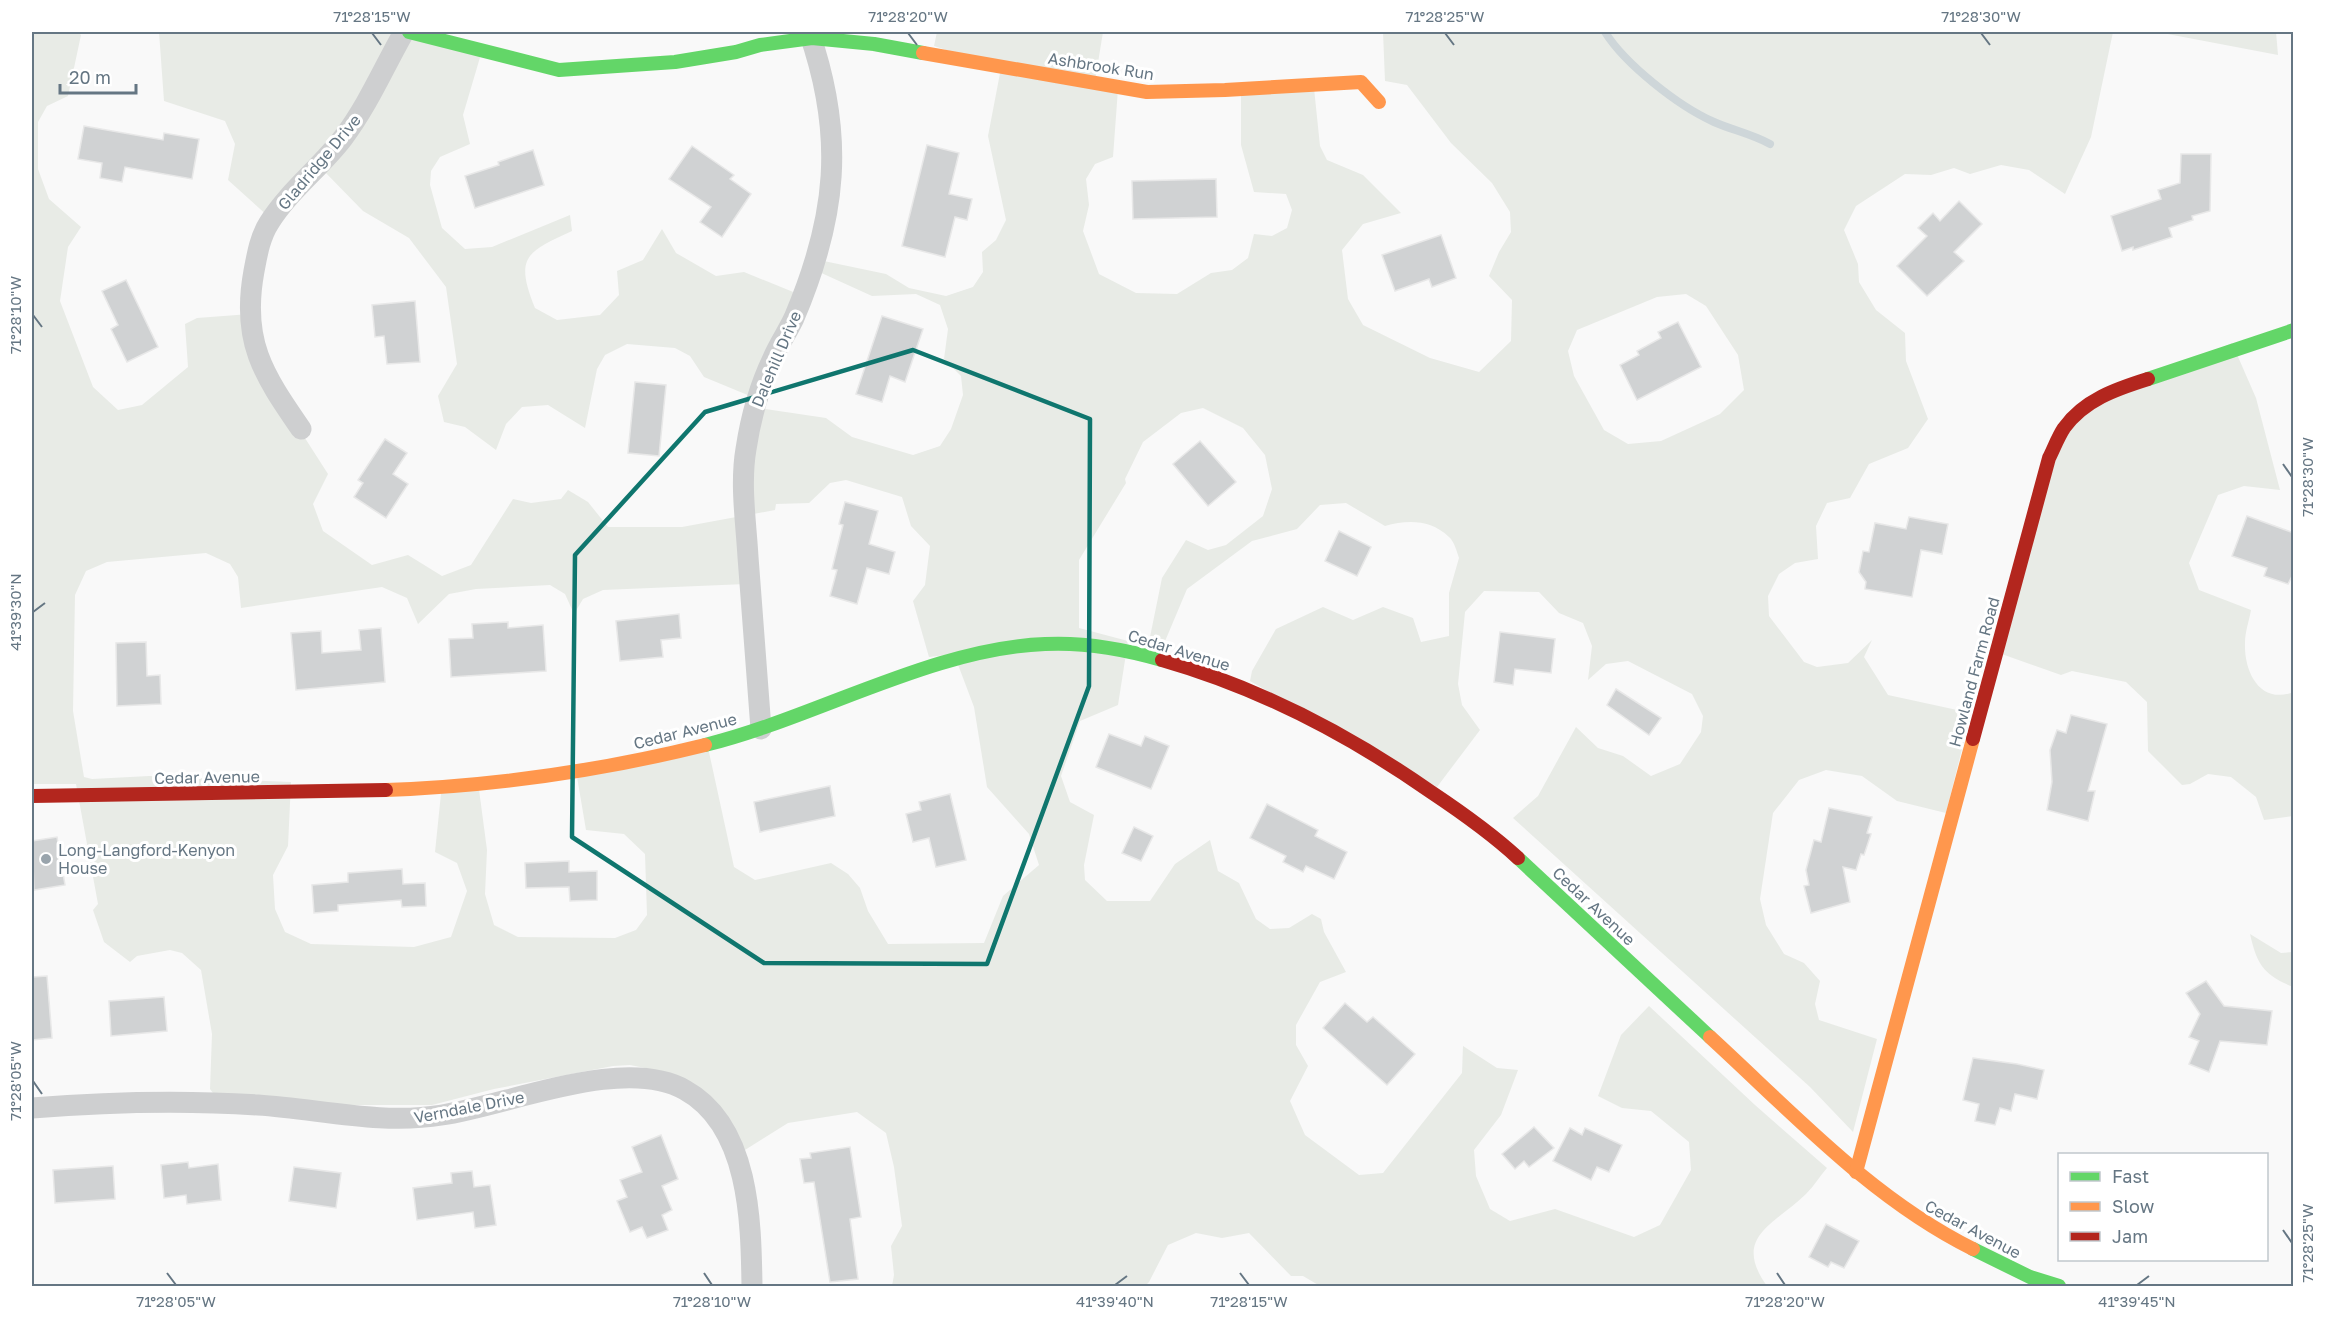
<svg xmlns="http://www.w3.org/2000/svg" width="2325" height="1318" font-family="'Golos Text',sans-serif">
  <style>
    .green { fill: #e8ebe6; fill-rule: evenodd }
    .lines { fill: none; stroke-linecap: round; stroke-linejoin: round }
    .stream { stroke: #ced6d9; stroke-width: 8 }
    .building { fill: #d0d2d3; stroke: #e8e8e8; stroke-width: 1.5 }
    .street { stroke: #cecfd0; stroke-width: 21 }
    .fast { stroke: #63d668; stroke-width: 14 }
    .slow { stroke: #ff974d; stroke-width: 14 }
    .jam { stroke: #b3261e; stroke-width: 14 }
    .marked { fill: none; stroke: #0f766e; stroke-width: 4.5; stroke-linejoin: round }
    .ticks { fill: none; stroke: #657683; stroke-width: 2 }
    .poi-dot { fill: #99a4ac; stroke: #fff; stroke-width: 2 }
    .labels { text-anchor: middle; stroke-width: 6; stroke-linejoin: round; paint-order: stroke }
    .street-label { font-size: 16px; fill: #657683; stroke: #fff }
    .poi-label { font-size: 16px; fill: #657683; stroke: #fff; text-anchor: start }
    .neatline { fill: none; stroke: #657683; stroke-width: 2 }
    .ticks-label { font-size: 15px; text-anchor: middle; fill: #657683 }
  </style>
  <rect width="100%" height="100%" fill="#f9f9f9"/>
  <g class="green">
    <path d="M32,32H78L81,35L68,96L47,106L38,122V169L49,199L81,227L68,247L60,301L93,387L118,410L142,405L188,367L185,324L197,318L250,314L303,435L328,474L313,504L323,531L372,565L408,555L442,576L471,565L513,499L531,503L561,499L568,490L588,502L608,527H682L747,515L758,408L826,418L852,437L913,455L940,446L951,429L963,395L961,376L944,359L948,329L940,305L916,294L872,296L817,271L819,260L886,274L909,288L946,296L973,287L983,272L982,252L996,240L1006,220L988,136L1001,68L934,46L937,32H1103L1095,81L1118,89L1113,157L1095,164L1086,179L1089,205L1083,231L1099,274L1136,293L1177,294L1211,273L1232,270L1248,258L1254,234L1272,236L1287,228L1292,210L1286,194L1254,192L1241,145V94L1314,88L1320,146L1327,160L1363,175L1401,213L1363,224L1342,250L1348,299L1363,325L1430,358L1479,372L1511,341L1512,300L1489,276L1499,252L1511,232L1510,212L1492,183L1451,143L1407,85L1385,81L1383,32H2113L2091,137L2065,194L2029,170L2001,165L1970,174L1954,168L1931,175L1905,174L1856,206L1844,230L1858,264L1859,282L1876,310L1905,333L1906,361L1928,419L1908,448L1869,464L1850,498L1827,503L1816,526L1818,559L1795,563L1779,574L1768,596L1769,616L1804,662L1817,667L1848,663L1872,640L1864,657L1888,695L1971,713L1946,813L1897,801L1862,776L1826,770L1799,780L1773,813L1760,899L1766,925L1784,954L1804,963L1820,981L1815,1004L1819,1020L1877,1039L1853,1132L1810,1087L1513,818L1538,796L1576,727L1598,748L1623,756L1651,776L1680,764L1701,732L1703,716L1692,694L1628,661L1606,664L1588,680L1592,646L1583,623L1559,613L1539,592L1484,591L1465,612L1458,684L1462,705L1480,730L1437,787L1250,681L1252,671L1276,629L1323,607L1353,620L1383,607L1413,618L1421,642L1449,636V593L1459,558C1457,552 1454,541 1449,537C1430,519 1407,520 1385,526L1346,503L1320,505L1297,529L1252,541L1187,589L1163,646L1153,647L1150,637L1162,578L1186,540L1208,550L1226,545L1263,516L1272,489L1265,455L1243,428L1203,408L1181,413L1143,442L1125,479L1126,483L1079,560V628L1128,641L1118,705L1080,721L1061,776L1070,802L1094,815L1084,865L1085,880L1107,901H1150L1175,864L1210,840L1218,871L1239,883L1256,919L1270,929L1289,928L1312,914L1321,919L1324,932L1346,972L1320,982L1296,1025V1045L1308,1066L1290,1101L1305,1135L1359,1175L1383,1173L1462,1073L1463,1046L1497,1068L1518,1070L1501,1115L1474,1150L1476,1176L1490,1209L1510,1221L1555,1209L1634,1237L1660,1225L1691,1170L1689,1142L1651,1111L1622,1108L1598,1096L1621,1035L1649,1006L1755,1105L1827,1168C1820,1176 1814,1186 1806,1194C1776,1224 1731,1236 1767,1286H1320L1303,1276H1291L1249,1233L1222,1238L1196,1233L1168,1245L1149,1282L1145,1286H892L894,1275L891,1246L902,1226L894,1167L886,1133L857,1112L788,1123L737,1155L721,1120L655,1070L630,1065L613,1066L494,1089L432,1105H334L216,1097L210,1089L212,1034L201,970L182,953L170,950L137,956L130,962L104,942L93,910L98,904L76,784H32ZM1686,294L1706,306L1738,355L1744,390L1720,414L1661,441L1628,444L1604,430L1574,376L1568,351L1577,330L1657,297ZM846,480L902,497L911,526L930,546L925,585L913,601L929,657L954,654L974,707L987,787L1029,834L1039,865L1003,896L984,943L888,944L868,911L860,888L848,874L831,863L755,880L734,867L707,743L575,765L586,830L624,834L645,854L647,915L636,930L615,938L518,937L494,925L485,894L487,850L478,782L442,784L435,852L457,863L467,891L451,937L414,947L311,944L285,932L275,909L273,875L288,846L291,782L149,776L92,779L84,777L73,711L75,595L86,571L107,562L206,553L230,564L238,577L241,608L382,587L407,598L418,624L449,594L476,589L550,585L565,594L574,614L583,599L603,590L746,584L748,515L775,510L776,504L809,503L830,483Z"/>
    <path d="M159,32H404L481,54L463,115L470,144L440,157L431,171L430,185L442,228L465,249L492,247L570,215L572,231C527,252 514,256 535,308L557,320L600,315L619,295L617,271L643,260L662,229L676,253L716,276L744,272L803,296L750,396L704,377L690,356L675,348L627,344L605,355L597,369L585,428L548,405L522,407L506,424L496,450L465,427L444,422L438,396L457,364L446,287L409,238L363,211L322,169L270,218L228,180L235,144L225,121L164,101Z"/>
    <polygon points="2157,32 2276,32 2278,55"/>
    <path d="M2232,343L2256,398L2280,490L2244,486L2218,495L2189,563L2199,590L2251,610C2249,621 2245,632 2245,643C2244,671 2259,703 2291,693L2293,696V816L2264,820L2256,797L2231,777L2208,774L2190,784L2182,785L2148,751L2147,702L2126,682L2072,671L2061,675L1996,652L2069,416Z"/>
    <path d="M2250,934L2281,953L2293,952V987C2264,975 2257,965 2250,934Z"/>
  </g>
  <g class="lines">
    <path class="stream" d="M1605,32C1625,64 1678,106 1714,122C1732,130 1752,134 1770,144"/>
  </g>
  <g class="building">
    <polygon points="84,126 163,140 164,133 199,139 192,179 125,167 122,182 100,178 102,163 78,159"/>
    <polygon points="927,145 959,153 949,194 972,199 967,220 955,217 945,257 902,246"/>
    <polygon points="692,146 734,175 730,179 751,194 722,237 700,222 711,207 669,179"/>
    <polygon points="533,150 544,185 475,208 465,176 499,165 498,162"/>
    <polygon points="2181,154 2211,154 2210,211 2192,216 2193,220 2169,228 2172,237 2133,250 2133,247 2122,251 2111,216 2161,199 2158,190 2180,183"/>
    <polygon points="1216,179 1217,217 1133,219 1132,181"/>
    <polygon points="1959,201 1982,224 1954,252 1964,261 1927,296 1897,266 1927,236 1918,228 1933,213 1940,221"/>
    <polygon points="1441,235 1456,278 1432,287 1429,279 1395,291 1382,255"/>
    <polygon points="126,280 158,347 127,362 111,329 118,325 102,291"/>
    <polygon points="415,301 420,362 387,364 384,336 375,337 372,305"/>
    <polygon points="882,316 923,329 905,382 890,376 882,402 856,394"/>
    <polygon points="1678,322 1701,367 1637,400 1620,365 1639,355 1637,351 1661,338 1658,332"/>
    <polygon points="635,382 666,385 659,456 628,453"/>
    <polygon points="385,439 407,453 393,474 408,484 386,518 354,497 363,483 358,480"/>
    <polygon points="1200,441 1236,482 1208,506 1173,464"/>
    <polygon points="845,502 878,511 869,544 895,552 889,574 867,568 857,604 830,596 837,570 832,569 843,525 839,524"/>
    <polygon points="2247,516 2294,533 2294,572 2288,584 2264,576 2267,568 2232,556"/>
    <polygon points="1909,517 1948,524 1942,554 1921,550 1912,597 1865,589 1866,582 1859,572 1863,551 1869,552 1875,523 1906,529"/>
    <polygon points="1339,531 1371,547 1357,576 1325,561"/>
    <polygon points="679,614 681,638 661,640 663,657 620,661 616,621"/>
    <polygon points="508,622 508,628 543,625 546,671 451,677 449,639 473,638 472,624"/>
    <polygon points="381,628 385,682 296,690 291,633 321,631 322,653 361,650 359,630"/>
    <polygon points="1500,632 1555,639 1551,673 1515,669 1513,685 1494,682"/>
    <polygon points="146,642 147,676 160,675 161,704 117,706 116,643"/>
    <polygon points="1616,689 1661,718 1649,735 1607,705"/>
    <polygon points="2071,715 2107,724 2088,791 2095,791 2088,821 2047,810 2052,782 2050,750 2057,730 2066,733"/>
    <polygon points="1109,734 1141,746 1145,736 1169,746 1151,789 1096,767"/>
    <polygon points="830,786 835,816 760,832 754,802"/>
    <polygon points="950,794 966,860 936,867 929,838 913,842 906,814 921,810 919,802"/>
    <polygon points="1267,804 1318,830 1315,836 1347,852 1334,879 1306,866 1303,872 1283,862 1286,856 1250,838"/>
    <polygon points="1829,808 1872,817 1867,833 1871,834 1864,855 1861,854 1856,870 1843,867 1850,902 1811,913 1804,886 1809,885 1806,870 1814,840 1821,842"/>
    <polygon points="1134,827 1153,836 1141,861 1122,853"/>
    <polygon points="57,837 65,885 34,890 32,841"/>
    <polygon points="569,861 569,872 597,871 597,900 570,901 569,887 526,888 525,863"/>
    <polygon points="402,869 403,884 425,883 426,906 402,907 401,900 338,905 338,911 314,913 312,885 348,882 348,873"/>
    <polygon points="47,976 52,1038 32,1040 32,977"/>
    <polygon points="2206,981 2224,1006 2272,1011 2267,1045 2220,1041 2209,1072 2189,1064 2199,1041 2189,1037 2200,1014 2186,993"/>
    <polygon points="164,997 167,1031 111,1036 109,1001"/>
    <polygon points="1345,1003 1367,1022 1373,1017 1415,1054 1387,1085 1323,1028"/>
    <polygon points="1973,1058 2017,1064 2044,1070 2037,1099 2015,1094 2011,1111 2000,1108 1995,1125 1975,1121 1979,1104 1963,1100"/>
    <polygon points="1534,1127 1554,1148 1529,1167 1524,1161 1515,1169 1502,1154"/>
    <polygon points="1570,1128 1582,1135 1585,1128 1622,1145 1609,1172 1597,1167 1591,1180 1553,1161"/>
    <polygon points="661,1135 678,1179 662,1186 672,1210 662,1215 668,1230 647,1238 642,1227 630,1232 617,1201 627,1197 620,1180 642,1172 632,1147"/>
    <polygon points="850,1147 861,1217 850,1219 858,1279 830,1282 814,1182 804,1183 800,1159 811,1158 810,1153"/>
    <polygon points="188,1162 189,1168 218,1164 221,1200 187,1204 186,1195 164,1198 161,1165"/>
    <polygon points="113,1166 115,1199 55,1203 53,1170"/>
    <polygon points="294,1167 341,1173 336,1208 289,1201"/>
    <polygon points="472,1171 474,1187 490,1185 496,1225 475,1228 473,1212 417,1220 413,1188 452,1183 451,1173"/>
    <polygon points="1826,1224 1859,1241 1844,1268 1831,1262 1828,1267 1809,1257"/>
  </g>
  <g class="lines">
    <g class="street">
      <path d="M301,429C263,374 241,341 254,271C257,255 260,237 269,223C289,191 320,168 343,138C368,105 384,67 404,32"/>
      <path d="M761,729C757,672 752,614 748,557C746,522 740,484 746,449C751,416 759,387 773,358C779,344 788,331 794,318C837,217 845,136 809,32"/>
      <path d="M32,1108C107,1102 182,1100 258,1105C320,1109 380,1125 442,1115C509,1105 624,1055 685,1090C750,1126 751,1222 752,1286"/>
    </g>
    <g class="fast">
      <polyline points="409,32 559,70 675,62 736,52 760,45 812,38 874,44 923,53"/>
      <polyline points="2148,379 2294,330"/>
      <path d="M705,745C815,718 933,648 1045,644C1085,642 1124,649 1162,660"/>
      <polyline points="1518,858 1710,1037"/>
      <polyline points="1973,1249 2030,1277 2059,1286"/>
    </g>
    <g class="slow">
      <polyline points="923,53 1147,92 1225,90 1361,82 1379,102"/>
      <path d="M386,790C493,786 600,771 705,745"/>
      <path d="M1710,1037C1793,1113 1872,1199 1973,1249"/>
      <polyline points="1856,1172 1973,739"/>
    </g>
    <g class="jam">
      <path d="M1162,660C1260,688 1348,734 1431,792C1461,812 1491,833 1518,858"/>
      <path d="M1973,739L2049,458C2054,448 2058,437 2064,428C2084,400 2116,389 2148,379"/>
      <polyline points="32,796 386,790"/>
    </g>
  </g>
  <path class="marked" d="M913,350L1090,419L1089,686L987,964L764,963L572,837L575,555L705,412Z"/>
  <path class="ticks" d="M372,33L381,45M908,33L917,45M1445,33L1454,45M1981,33L1990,45M33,315L42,327M2283,464L2292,477M33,612L45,603M33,1081L42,1094M2283,1230L2292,1243M167,1273L176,1285M704,1273L712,1285M1240,1273L1249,1285M1777,1273L1785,1285M1115,1285L1127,1276M2137,1285L2149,1276"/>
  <circle class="poi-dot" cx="46" cy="859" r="6"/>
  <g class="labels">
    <g class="street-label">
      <text transform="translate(1101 66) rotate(9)" y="6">Ashbrook Run</text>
      <text transform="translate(319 162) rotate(-50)" y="6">Gladridge Drive</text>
      <text transform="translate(776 359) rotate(-67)" y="6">Dalehill Drive</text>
      <text transform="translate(1179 650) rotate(17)" y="6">Cedar Avenue</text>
      <text transform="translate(1974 672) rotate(-75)" y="6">Howland Farm Road</text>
      <text transform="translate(685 731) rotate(-14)" y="6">Cedar Avenue</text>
      <text transform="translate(207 777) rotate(-1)" y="6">Cedar Avenue</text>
      <text transform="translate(1594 906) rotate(43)" y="6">Cedar Avenue</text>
      <text transform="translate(469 1107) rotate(-11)" y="6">Verndale Drive</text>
      <text transform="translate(1973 1229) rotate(28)" y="6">Cedar Avenue</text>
    </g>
    <g class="poi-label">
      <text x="58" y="856">Long-Langford-Kenyon<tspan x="58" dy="18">House</tspan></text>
    </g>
  </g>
  <rect width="2325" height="1318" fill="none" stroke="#ffffff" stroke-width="66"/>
  <rect x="2058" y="1153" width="210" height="108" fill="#ffffff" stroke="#c1c8cd" stroke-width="1.5"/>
  <rect x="2070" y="1172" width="30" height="9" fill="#63d668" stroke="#c1c8cd" stroke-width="1.5"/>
  <text x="2112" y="1183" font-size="18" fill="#657683">Fast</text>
  <rect x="2070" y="1202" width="30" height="9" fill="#ff974d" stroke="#c1c8cd" stroke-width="1.5"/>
  <text x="2112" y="1213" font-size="18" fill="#657683">Slow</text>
  <rect x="2070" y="1232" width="30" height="9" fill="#b3261e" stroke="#c1c8cd" stroke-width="1.5"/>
  <text x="2112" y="1243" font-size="18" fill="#657683">Jam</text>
  <path d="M60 84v9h76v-9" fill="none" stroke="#657683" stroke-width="3"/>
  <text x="69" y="84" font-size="18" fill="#657683" stroke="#ffffff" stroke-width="4.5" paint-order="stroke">20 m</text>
  <rect x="33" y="33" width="2259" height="1252" class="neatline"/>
  <g class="ticks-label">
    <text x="372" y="22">71°28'15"W</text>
    <text x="908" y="22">71°28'20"W</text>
    <text x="1445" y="22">71°28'25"W</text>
    <text x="1981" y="22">71°28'30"W</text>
    <text transform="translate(16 315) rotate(-90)" y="5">71°28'10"W</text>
    <text transform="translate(2308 477) rotate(-90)" y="5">71°28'30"W</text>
    <text transform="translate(16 612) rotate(-90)" y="5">41°39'30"N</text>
    <text transform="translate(16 1081) rotate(-90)" y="5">71°28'05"W</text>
    <text transform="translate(2308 1243) rotate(-90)" y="5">71°28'25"W</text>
    <text x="176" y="1307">71°28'05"W</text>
    <text x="712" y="1307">71°28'10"W</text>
    <text x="1115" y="1307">41°39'40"N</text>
    <text x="1249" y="1307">71°28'15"W</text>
    <text x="1785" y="1307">71°28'20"W</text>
    <text x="2137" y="1307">41°39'45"N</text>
  </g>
</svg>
